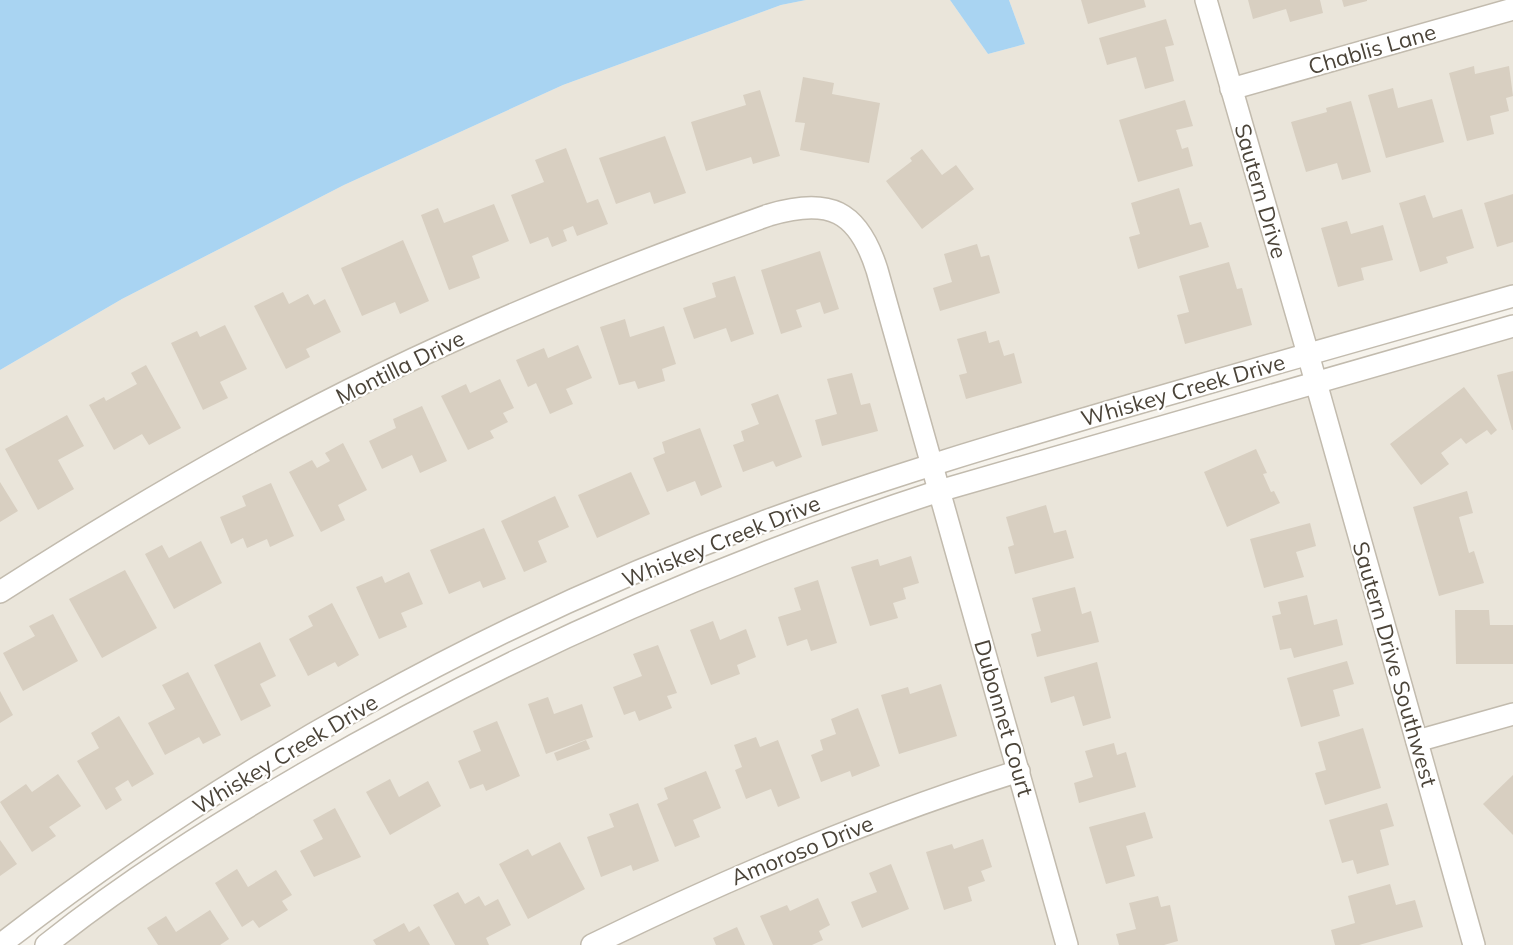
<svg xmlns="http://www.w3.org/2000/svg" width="1513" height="945" font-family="Mulish,sans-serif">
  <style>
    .residential { fill: #eae5da }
    .water { fill: #a9d4f2 }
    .building { fill: #d8cfc1 }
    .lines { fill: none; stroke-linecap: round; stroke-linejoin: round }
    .minor-casing { stroke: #c2bbae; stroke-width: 24 }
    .minor { stroke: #fff; stroke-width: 21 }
    .labels { text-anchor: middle; stroke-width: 4.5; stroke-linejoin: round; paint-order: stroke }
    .street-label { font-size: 22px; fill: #4b4439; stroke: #fff }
  </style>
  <rect width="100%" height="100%" fill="#f6f3ec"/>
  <g class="residential">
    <polygon points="806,0 950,0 988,54 1025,44 1009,0 1513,0 1513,285 929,453 756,513 656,553 359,697 234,769 127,839 0,932 0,370 122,299 344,185 563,85 781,5"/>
    <polygon points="1513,337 1513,945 63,945 140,889 254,815 356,756 439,710 639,614 855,530 943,501"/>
  </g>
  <g class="water">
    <polygon points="0,0 806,0 781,5 563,85 344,185 122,299 0,370"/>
    <polygon points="950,0 1009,0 1025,44 988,54"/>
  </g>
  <g class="building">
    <polygon points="1081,0 1144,0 1146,7 1088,24"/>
    <polygon points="1248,0 1320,0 1323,13 1290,22 1286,9 1253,19"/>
    <polygon points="1342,0 1367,0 1367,1 1344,7"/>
    <polygon points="1166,19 1174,45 1165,47 1174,81 1145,89 1136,57 1107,65 1099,38"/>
    <polygon points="1474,66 1475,74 1509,66 1513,96 1506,98 1509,111 1490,116 1494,134 1467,141 1449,73"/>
    <polygon points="803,77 834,83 832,94 880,103 869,163 800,150 805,123 795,122"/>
    <polygon points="1393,88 1398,108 1432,99 1444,142 1386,158 1368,95"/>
    <polygon points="760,90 780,156 753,164 751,157 706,171 691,122 746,105 743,95"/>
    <polygon points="1185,100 1193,126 1176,130 1182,149 1188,147 1193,166 1138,182 1119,120"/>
    <polygon points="1351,101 1371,172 1342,180 1337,163 1306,172 1291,122 1327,112 1326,108"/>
    <polygon points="665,136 686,193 654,204 650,192 616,204 599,158"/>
    <polygon points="566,148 587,203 598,199 608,224 577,236 573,226 563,230 567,241 552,247 548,237 530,244 511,195 544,182 535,160"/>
    <polygon points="922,149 942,175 956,165 974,189 922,229 886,181 912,161 910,158"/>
    <polygon points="1179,188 1190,225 1201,222 1209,247 1138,269 1129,237 1140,234 1131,203"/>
    <polygon points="1513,194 1513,242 1497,247 1484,203"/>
    <polygon points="1425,195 1433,218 1462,209 1474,248 1446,257 1448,263 1420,272 1399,203"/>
    <polygon points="494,204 509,241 472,256 480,278 449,290 421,215 438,208 444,223"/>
    <polygon points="1347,221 1351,234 1383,225 1393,260 1361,268 1364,280 1338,287 1321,228"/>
    <polygon points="403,240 429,301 400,314 395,302 362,316 341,268"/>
    <polygon points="977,244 981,257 989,255 1000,293 940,311 933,288 952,282 944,254"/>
    <polygon points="820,251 839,309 824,314 820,302 796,310 802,327 781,334 761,270"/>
    <polygon points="1229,262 1237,289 1242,288 1252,325 1185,344 1177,315 1189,312 1179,276"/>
    <polygon points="735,276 754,334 731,342 726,328 694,339 683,308 716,297 712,283"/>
    <polygon points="283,292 289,304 308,294 314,305 325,299 341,332 306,349 310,357 286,369 254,306"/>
    <polygon points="625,319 630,337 664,326 676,364 662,369 665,381 638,389 635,381 619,385 600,327"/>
    <polygon points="225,325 247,369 220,382 228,398 203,410 171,343 197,331 200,337"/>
    <polygon points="986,331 989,343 999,340 1004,356 1014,353 1022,383 966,399 959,375 967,373 957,339"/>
    <polygon points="578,345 592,378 566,389 573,404 550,414 536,383 528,387 516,360 544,348 548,358"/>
    <polygon points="146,365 181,428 149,445 142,434 114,450 89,405 104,397 106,401 137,384 131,373"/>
    <polygon points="1513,371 1513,430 1512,430 1497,375"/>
    <polygon points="852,373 861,405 870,403 878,431 822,446 815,420 837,414 827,379"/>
    <polygon points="500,379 514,408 503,413 508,422 490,431 494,438 468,450 441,396 466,384 470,393"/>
    <polygon points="1464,387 1497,430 1491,435 1487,430 1466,444 1461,438 1441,453 1449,464 1421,485 1390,444"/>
    <polygon points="778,394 802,457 776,467 773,461 743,472 733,445 744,441 741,431 759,424 751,404"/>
    <polygon points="422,406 447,461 420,473 412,455 382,469 369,441 396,428 393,419"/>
    <polygon points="67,415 84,446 58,460 74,489 38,510 5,449"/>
    <polygon points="700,428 722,487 701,496 695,481 667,492 653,458 665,453 662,442"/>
    <polygon points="343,443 367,490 338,505 345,520 321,532 289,472 312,460 317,468 330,461 325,453"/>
    <polygon points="1256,449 1267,473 1263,474 1271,492 1274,491 1280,503 1227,527 1204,472"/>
    <polygon points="631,472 650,514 597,538 578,495"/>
    <polygon points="0,482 18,511 0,522"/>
    <polygon points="271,483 294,536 270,547 267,539 247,548 243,538 231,544 220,517 246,506 242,496"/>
    <polygon points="1467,491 1473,513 1459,517 1469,553 1474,551 1484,583 1439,596 1413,507"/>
    <polygon points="555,496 569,527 538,541 547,562 524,572 501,521"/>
    <polygon points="1046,505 1054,533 1066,530 1074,558 1015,574 1008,547 1014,545 1006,517"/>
    <polygon points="1310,523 1316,546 1296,552 1304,577 1264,588 1250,539"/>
    <polygon points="484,528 506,579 483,588 480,581 449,594 430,550"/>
    <polygon points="201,541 222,583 174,609 145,554 162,545 169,558"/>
    <polygon points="911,556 919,583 903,588 906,599 893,603 898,618 870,626 851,567 878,559 880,566"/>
    <polygon points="125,570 157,628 102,658 69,599"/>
    <polygon points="409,572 423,604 401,613 407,627 379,639 356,587 382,576 385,583"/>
    <polygon points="818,580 837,643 811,651 807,639 787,646 778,617 801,610 794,588"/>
    <polygon points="1075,587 1082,614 1091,611 1099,642 1037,657 1031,634 1041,631 1032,598"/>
    <polygon points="1307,595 1314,625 1337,619 1343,645 1294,658 1291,648 1280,650 1272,616 1281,614 1278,602"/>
    <polygon points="332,603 359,655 338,667 335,662 308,676 289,639 313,626 308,616"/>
    <polygon points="1455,610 1489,610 1490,625 1513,625 1513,664 1456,664"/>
    <polygon points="53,614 78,661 23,691 3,653 35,636 29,626"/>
    <polygon points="713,621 720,640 746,629 756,657 737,665 740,674 711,685 690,630"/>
    <polygon points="260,642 276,676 260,684 271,706 241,721 214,665"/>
    <polygon points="658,645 677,693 667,696 672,708 639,721 635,711 624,715 613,687 642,676 633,654"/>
    <polygon points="1347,661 1354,684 1333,690 1340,716 1301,727 1287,678"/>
    <polygon points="1097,662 1111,718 1083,726 1074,696 1051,703 1044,677"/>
    <polygon points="188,672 221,735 203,744 199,737 165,755 148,723 175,709 162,685"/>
    <polygon points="941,684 957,736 899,754 881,695 908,687 910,694"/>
    <polygon points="0,691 13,715 0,723"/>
    <polygon points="548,697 554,714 582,704 593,737 546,754 528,704"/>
    <polygon points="858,708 880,766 852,777 850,771 821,782 811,755 823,750 820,740 836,734 831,719"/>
    <polygon points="119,716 154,774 132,787 128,780 115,788 122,800 106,810 77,761 99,748 91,733"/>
    <polygon points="497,721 520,776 486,791 483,784 470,789 458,761 481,751 473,731"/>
    <polygon points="1363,728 1381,788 1325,805 1315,773 1326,770 1318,742"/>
    <polygon points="756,737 760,747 778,740 800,798 778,807 771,789 746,799 735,770 742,767 734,745"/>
    <polygon points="586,740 590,749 557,761 554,753"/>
    <polygon points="1114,743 1117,755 1126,752 1136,787 1079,803 1074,783 1093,777 1085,751"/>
    <polygon points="706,771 721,808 693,820 700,837 675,847 657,804 668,799 664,788"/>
    <polygon points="58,774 81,806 49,827 56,836 32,852 0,802 26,784 32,792"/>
    <polygon points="1513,775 1513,835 1483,804"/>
    <polygon points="390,779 399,797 428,781 441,806 390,835 366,792"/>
    <polygon points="638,803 659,861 633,871 631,865 601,877 587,837 614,827 609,814"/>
    <polygon points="1387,803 1394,826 1380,830 1389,865 1357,874 1353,860 1342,863 1329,820"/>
    <polygon points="335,808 361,857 314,877 300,851 323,839 313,820"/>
    <polygon points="1145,812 1153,838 1126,846 1135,876 1106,884 1089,827"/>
    <polygon points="983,839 992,867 981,871 985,881 968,887 972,901 944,910 926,852 952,844 954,849"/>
    <polygon points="0,840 17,864 0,876"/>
    <polygon points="560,842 585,889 528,919 499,864 528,849 532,856"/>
    <polygon points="891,864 909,909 862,928 851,902 877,892 869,873"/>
    <polygon points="237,869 248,887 276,870 292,895 282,901 288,910 259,928 253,920 242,927 215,883"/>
    <polygon points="1390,884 1396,905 1415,900 1423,927 1359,945 1335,945 1331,930 1355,923 1348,896"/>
    <polygon points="458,892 465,904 479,896 485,906 498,899 511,925 486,938 489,945 455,945 433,905"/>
    <polygon points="1158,896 1161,907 1170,905 1178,941 1164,945 1119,945 1116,934 1136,929 1129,903"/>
    <polygon points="818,898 830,925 819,931 823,940 812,945 773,945 760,916 787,905 790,911"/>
    <polygon points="210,910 229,939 220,945 158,945 147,928 166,916 176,932"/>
    <polygon points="404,923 409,932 419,926 430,945 376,945 373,940"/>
    <polygon points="737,927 745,945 716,945 713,938"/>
  </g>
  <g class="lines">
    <g class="minor-casing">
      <g id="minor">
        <polyline points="1206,0 1308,354 1474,945"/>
        <polyline points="1231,89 1513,9"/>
        <path d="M0,592C81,540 162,491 245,445C412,352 590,278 769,215C829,197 858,210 877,270L1067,945"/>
        <polyline points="1417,741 1513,714"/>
        <path d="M0,945C228,768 492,621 763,522C883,478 1005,442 1128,406C1256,369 1385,332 1513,296"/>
        <path d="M46,945C126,881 214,826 303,774C505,657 717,563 939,491L1513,326"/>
        <path d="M592,945C731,877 871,817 1019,771"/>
      </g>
    </g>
    <use href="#minor" class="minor"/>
  </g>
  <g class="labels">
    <g class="street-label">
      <text transform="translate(1372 49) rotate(-16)" y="8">Chablis Lane</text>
      <text transform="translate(1261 191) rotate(74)" y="8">Sautern Drive</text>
      <text transform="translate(400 367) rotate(-26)" y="8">Montilla Drive</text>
      <text transform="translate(1183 390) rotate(-16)" y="8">Whiskey Creek Drive</text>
      <text transform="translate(721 541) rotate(-22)" y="8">Whiskey Creek Drive</text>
      <text transform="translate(1395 664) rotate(74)" y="8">Sautern Drive Southwest</text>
      <text transform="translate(1004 718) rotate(74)" y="8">Dubonnet Court</text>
      <text transform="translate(285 754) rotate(-31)" y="8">Whiskey Creek Drive</text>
      <text transform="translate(802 850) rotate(-22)" y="8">Amoroso Drive</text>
    </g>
  </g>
</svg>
